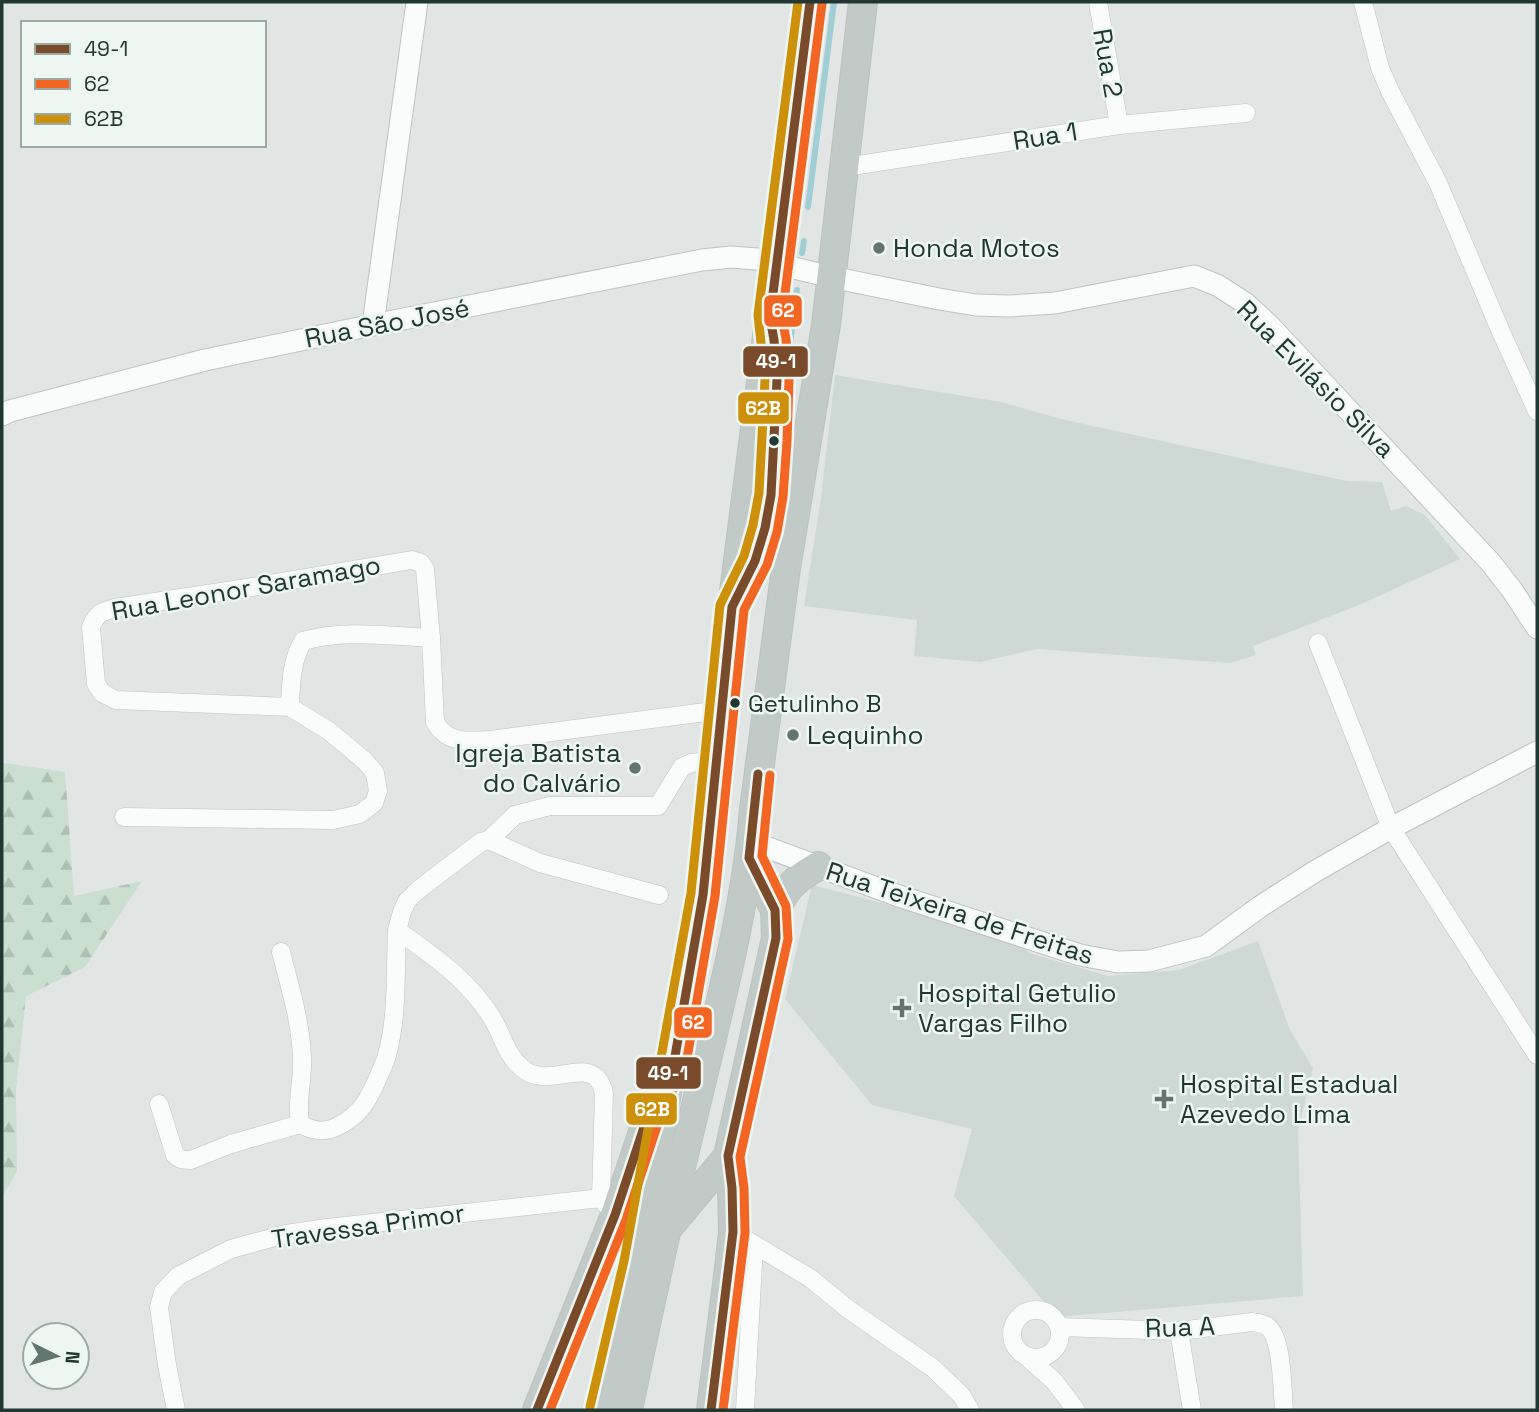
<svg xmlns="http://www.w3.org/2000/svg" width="1539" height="1412" font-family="'Space Grotesk',sans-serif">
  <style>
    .built { fill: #ced8d4 }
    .forest { fill: url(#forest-firs) }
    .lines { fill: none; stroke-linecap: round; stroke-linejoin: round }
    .stream { stroke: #a1ced5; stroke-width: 6 }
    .minor-casing { stroke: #bec3c1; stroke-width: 19 }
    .tertiary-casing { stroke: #bec3c1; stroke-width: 23 }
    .trunk-casing { stroke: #bbc3c1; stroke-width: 30 }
    .minor { stroke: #fafbfb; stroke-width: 18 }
    .tertiary { stroke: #fafbfb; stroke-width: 21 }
    .trunk { stroke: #c2cac8; stroke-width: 28 }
    .bus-1-casing { stroke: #eef6f2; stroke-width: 14 }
    .bus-2-casing { stroke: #eef6f2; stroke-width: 14 }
    .bus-3-casing { stroke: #eef6f2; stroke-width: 14 }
    .bus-1 { stroke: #7a4b2a; stroke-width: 9 }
    .bus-2 { stroke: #f26522; stroke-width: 9 }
    .bus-3 { stroke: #cc900a; stroke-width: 9 }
    .poi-dot { fill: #647570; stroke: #eef6f2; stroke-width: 2.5 }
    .bus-dot { fill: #203831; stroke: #eef6f2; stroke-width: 2.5 }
    .labels { text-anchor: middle; stroke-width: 5; stroke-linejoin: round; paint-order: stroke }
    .bus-label { font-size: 24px; fill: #203831; stroke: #eef6f2; text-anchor: start }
    .street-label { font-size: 26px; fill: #203831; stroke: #eef6f2 }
    .poi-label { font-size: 26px; fill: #203831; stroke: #eef6f2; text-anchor: start }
    .line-badge { stroke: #eef6f2; stroke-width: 2.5 }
    .badge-label { font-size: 19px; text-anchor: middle; font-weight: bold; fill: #fff }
  </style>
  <defs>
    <pattern id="forest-firs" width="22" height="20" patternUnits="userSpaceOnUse" patternTransform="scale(1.75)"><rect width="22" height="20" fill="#cadfd0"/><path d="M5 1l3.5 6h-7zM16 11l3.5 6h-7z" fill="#adc0b3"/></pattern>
  </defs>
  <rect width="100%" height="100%" fill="#e1e6e4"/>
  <g class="built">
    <polygon points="835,375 1001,402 1061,419 1286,468 1347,481 1382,482 1391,511 1406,506 1425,515 1460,559 1359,605 1253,646 1256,655 1230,663 1037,649 980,662 914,656 917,620 804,606 821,498"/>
    <polygon points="812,885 1018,938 1029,953 1108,976 1179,970 1258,941 1290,1030 1313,1068 1298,1131 1303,1296 1057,1317 954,1196 972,1129 872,1105 785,999"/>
  </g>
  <polygon class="forest" points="5,763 65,772 74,896 142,881 85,967 26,996 16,1090 17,1171 2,1197 2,766"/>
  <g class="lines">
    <g class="stream">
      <polyline points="808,207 834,2"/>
      <polyline points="802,253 804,241"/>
      <polyline points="789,352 797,290"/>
    </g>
    <g class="minor-casing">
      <g id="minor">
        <polyline points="1098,2 1119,125"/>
        <polyline points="1363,2 1380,68 1390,91 1438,183 1501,332 1537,411"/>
        <polyline points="845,167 1119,125 1246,113"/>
        <polyline points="1318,643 1391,828 1537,1055"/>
        <path d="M290,707L116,700L102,693L96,684L91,627C97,613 101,612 115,608L234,590L412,560L421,563L425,569L431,638"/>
        <path d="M124,817L333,820L360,814L374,803L378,791L375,773L365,761L329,731L290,707C291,683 291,662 303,641C344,629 390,636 431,638L435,722C447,744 468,741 490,740L721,710"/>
        <polyline points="489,840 515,815 550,806 658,806 682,767 691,763 701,762 718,750"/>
        <polyline points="397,930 402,912 407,901 418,890 481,842 489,840 540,863 659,895"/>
        <path d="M281,952C290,988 301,1022 302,1059C303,1081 296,1102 300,1124C314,1132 326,1133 340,1125C361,1114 368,1100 377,1080C380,1072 385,1063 387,1055C398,1015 395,971 397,930C432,955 469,980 492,1018C502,1034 506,1055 522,1068C550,1093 594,1049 604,1093L601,1198"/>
        <path d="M159,1104L175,1155C180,1160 184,1160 191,1160L231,1144L300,1124"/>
        <polyline points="733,1232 810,1278 848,1309 933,1368 962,1396 970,1410"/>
        <circle cx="1036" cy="1334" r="24"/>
        <path d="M1059,1327L1179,1331L1252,1322C1258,1323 1263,1323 1268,1327C1283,1339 1282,1391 1284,1410"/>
        <polyline points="1179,1331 1192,1410"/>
        <polyline points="1027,1357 1054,1381 1076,1410"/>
        <polyline points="176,1410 167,1365 159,1307 163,1292 178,1276 231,1249 286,1234 327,1228 601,1198 608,1207"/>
        <polyline points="745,1410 754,1245"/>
      </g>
    </g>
    <g class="tertiary-casing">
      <g id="tertiary">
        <polyline points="373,325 417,2"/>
        <polyline points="2,415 10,411 205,360 373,325 702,260 731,257 757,259 831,277 939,299 976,305 1009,306 1055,303 1194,276 1217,285 1245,303 1269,325 1491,563 1512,590 1537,628"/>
        <polyline points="752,842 896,895 1080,955 1118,962 1149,961 1206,946 1261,906 1314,872 1391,828 1537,752"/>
      </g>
    </g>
    <g class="trunk-casing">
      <g id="trunk">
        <path d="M775,910C788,886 794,880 818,866"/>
        <polyline points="669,1227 728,1156"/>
        <polyline points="537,1410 615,1215 653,1102"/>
        <polyline points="602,1410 636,1263 703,895 732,607 810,2"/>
        <path d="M628,1410C649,1308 671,1206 696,1105C719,1007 746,909 754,809L786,568L826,325L863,2"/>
        <polyline points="711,1410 729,1268 733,1232 732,1188 728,1156 776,938 775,910 749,858"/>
      </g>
    </g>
    <use href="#minor" class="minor"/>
    <use href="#tertiary" class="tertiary"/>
    <use href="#trunk" class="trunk"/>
    <g class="bus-1-casing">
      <g id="bus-1">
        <polyline points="537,1410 615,1215 651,1106 674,1062 703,895 732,607 755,561 765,528 771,495 777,380 774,340 770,317 810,2"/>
        <polyline points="711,1410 733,1232 732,1188 728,1156 776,938 775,910 749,858 758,774"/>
      </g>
    </g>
    <g class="bus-2-casing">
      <g id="bus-2">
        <polyline points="550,1410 626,1220 662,1111 686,1064 715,896 744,610 767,565 777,532 783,497 787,441 789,380 786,339 782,317 822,4"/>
        <polyline points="723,1410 745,1233 744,1188 740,1157 788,939 786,906 762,856 770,775"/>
      </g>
    </g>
    <g class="bus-3-casing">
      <polyline id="bus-3" points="590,1407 624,1261 691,893 720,605 744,556 753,525 759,493 765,380 758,315 798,2"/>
    </g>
    <use href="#bus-1" class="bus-1"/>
    <use href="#bus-2" class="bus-2"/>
    <use href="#bus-3" class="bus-3"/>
  </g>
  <g class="poi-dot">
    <circle cx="879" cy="248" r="7"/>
    <circle cx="793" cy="735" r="7"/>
    <circle cx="635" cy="768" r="7"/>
    <path d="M898.5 997.5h7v7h7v7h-7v7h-7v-7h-7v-7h7z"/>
    <path d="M1160.5 1088.5h7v7h7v7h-7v7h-7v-7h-7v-7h7z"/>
  </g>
  <g class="bus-dot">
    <circle cx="774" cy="441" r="6"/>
    <circle cx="735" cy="703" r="6"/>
  </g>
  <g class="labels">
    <g class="bus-label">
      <text x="748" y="712">Getulinho B</text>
    </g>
    <g class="street-label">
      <text transform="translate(1108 63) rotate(80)" y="9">Rua 2</text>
      <text transform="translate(1045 136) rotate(-9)" y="9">Rua 1</text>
      <text transform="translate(387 323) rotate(-11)" y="9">Rua São José</text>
      <text transform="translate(1316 379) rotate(45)" y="9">Rua Evilásio Silva</text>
      <text transform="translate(246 588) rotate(-10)" y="9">Rua Leonor Saramago</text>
      <text transform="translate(960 913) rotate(18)" y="9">Rua Teixeira de Freitas</text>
      <text transform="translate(368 1226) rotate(-8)" y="9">Travessa Primor</text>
      <text transform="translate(1180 1327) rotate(-2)" y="9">Rua A</text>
    </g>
    <g class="poi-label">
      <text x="893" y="257">Honda Motos</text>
      <text x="807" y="744">Lequinho</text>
      <text x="621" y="762" text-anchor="end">Igreja Batista<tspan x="621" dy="30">do Calvário</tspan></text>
      <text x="918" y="1002">Hospital Getulio<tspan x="918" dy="30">Vargas Filho</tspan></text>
      <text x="1180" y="1093">Hospital Estadual<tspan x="1180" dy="30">Azevedo Lima</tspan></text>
    </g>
  </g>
  <g class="line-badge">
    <rect x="763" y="294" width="40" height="34" rx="7" fill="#f26522"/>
    <rect x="742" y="345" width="67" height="33" rx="7" fill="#7a4b2a"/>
    <rect x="737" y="391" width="53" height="34" rx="7" fill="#cc900a"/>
    <rect x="673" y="1006" width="40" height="33" rx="7" fill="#f26522"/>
    <rect x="635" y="1056" width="67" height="34" rx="7" fill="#7a4b2a"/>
    <rect x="625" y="1092" width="53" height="34" rx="7" fill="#cc900a"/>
  </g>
  <g class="badge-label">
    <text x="783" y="317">62</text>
    <text x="776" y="368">49-1</text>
    <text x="763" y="415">62B</text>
    <text x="693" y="1029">62</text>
    <text x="668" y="1080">49-1</text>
    <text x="652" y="1116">62B</text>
  </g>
  <rect width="1539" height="1412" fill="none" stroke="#203831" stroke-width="7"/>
  <rect x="21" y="21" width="245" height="126" fill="#eef6f2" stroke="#9caaa5" stroke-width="2"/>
  <rect x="35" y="44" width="35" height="10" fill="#7a4b2a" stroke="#9caaa5" stroke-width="2"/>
  <text x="84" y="56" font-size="21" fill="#203831">49-1</text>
  <rect x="35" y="79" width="35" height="10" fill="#f26522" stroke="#9caaa5" stroke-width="2"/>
  <text x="84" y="91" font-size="21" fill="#203831">62</text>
  <rect x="35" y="114" width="35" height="10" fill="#cc900a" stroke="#9caaa5" stroke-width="2"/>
  <text x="84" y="126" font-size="21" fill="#203831">62B</text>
  <g transform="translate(56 1356) rotate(95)"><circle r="33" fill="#eef6f2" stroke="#9caaa5" stroke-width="2"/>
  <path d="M0-5L12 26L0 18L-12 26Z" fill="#647570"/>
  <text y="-10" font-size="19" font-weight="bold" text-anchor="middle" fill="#203831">N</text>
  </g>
</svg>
